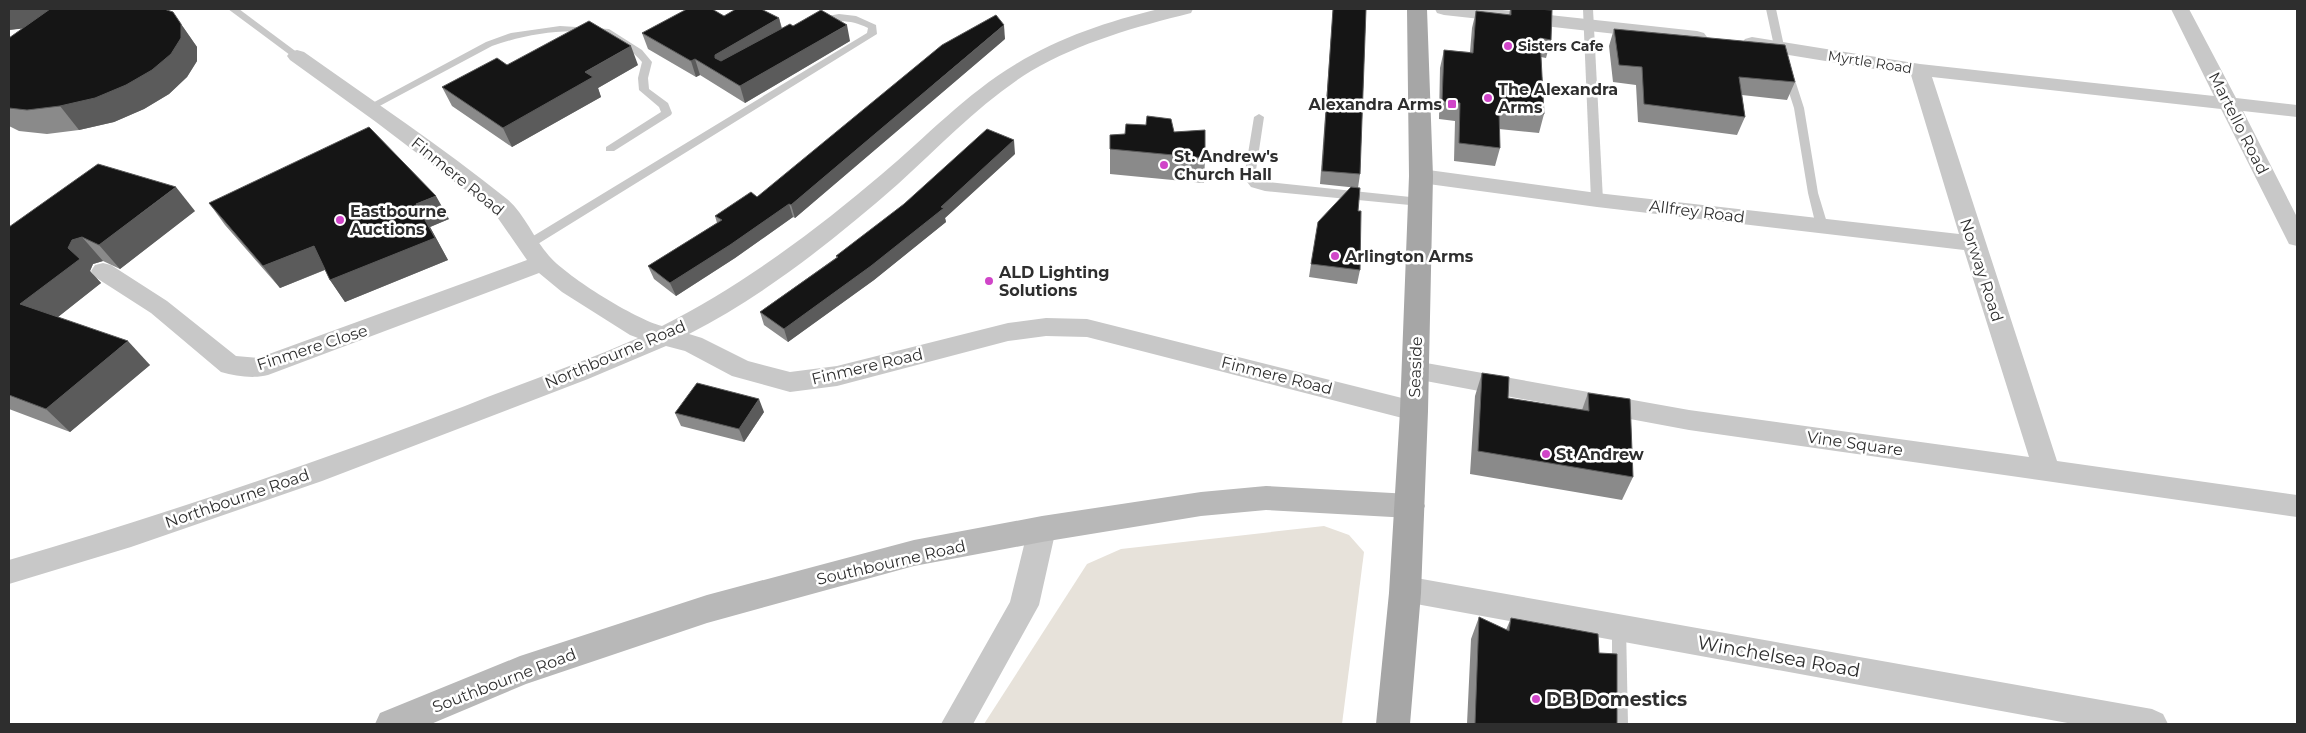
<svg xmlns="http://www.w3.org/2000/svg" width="2306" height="733" font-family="Montserrat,sans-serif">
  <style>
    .green { fill: #e7e2da }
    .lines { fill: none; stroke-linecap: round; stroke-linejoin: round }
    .lane { fill: #c8c8c8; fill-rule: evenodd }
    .street { fill: #c8c8c8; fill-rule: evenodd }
    .secondary { fill: #b8b8b8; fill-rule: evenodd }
    .primary { fill: #a6a6a6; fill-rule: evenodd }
    .wall { fill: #8a8a8a }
    .shaded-wall { fill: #5b5b5b }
    .building { fill: #151515; stroke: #5b5b5b }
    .poi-dot { fill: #d045c8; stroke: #fff; stroke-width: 2 }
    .labels { text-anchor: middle; stroke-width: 5; stroke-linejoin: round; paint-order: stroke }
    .far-poi-label { font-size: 14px; font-weight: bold; fill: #2e2e2e; stroke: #fff; text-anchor: start }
    .far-street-label { font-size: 14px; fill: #2e2e2e; stroke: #fff }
    .poi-label { font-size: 16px; font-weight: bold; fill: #2e2e2e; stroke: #fff; text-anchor: start }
    .street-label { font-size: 16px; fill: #2e2e2e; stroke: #fff }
    .near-street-label { font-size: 19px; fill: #2e2e2e; stroke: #fff }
    .near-poi-label { font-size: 19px; font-weight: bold; fill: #2e2e2e; stroke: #fff; text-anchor: start }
  </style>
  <rect width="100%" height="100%" fill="#fff"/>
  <polygon class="green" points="1324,526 1349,535 1364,552 1342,724 984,724 1087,564 1121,549"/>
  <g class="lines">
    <g class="lane">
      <polygon points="228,9 239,9 302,56 297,59 294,58"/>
      <polygon points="1583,9 1593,9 1603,200 1597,204 1591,200"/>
      <polygon points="1766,9 1776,9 1784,46 1804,108 1818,193 1828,226 1822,230 1816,226 1808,193 1794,108 1774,46"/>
      <path d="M839,14L856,16L876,25L877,34L533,247H525L523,244L525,241L867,33L868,28C850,19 836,20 817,25L812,22L822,17Z"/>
      <path d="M560,26L609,29L642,50L652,62L648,78L649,89L668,103L672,113L671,115L614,151H606V147L661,112L659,107L639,90L638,78L642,62C635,53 613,36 602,34C567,27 526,34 492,46L374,109H366L365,107L486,42L511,33Z"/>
      <polygon points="1259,114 1264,117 1255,177 1259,181 1420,198 1426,202 1420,206 1265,191 1251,187 1244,178 1254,117"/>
      <polygon points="1619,620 1624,622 1626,627 1628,724 1612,724 1612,627 1614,622"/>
    </g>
    <g class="street">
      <path d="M1159,9H1193L1191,13C1135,27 1081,42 1031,71C981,102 941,145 898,184C834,240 765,295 689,334L702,338L748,361L790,372L837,366L1008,323L1046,318L1087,319L1414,401L1423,404L1427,411L1423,418L1414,421L1087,337L1046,336L1008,341L837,386L790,392L732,376L685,351L666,346L588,379L322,481L131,547L9,584V560C163,515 315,463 465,406C523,383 581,363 638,338L630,335L562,292L539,273L268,375C253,379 236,376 221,372L151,313L95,277L91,271L95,265L103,263L111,265L167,301L236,356L258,358L527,260L493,211L376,122L290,60L287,56L290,52L297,50L304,52C372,100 442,147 507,199C525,214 534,240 550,257C569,278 635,319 662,326C741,286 814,232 882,174C926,137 966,94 1016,64C1060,37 1109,21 1159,9Z"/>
      <polygon points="1435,9 1493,9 1697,31 1704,33 1707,37 1704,41 1697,43 1444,15 1437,13"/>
      <polygon points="2171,9 2189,9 2236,98 2297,105 2297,117 2243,111 2297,217 2297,246 2289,244 2286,238 2221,109 1932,77 2057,461 2297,495 2297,517 1689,430 1415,379 1406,377 1402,370 1406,363 1415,361 1689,410 2029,457 1964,250 1597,207 1421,183 1413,181 1410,176 1413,171 1421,169 1597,193 1959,234 1911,75 1752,49 1745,47 1742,43 1745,39 1752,37 1920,64 2214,96"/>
      <polygon points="1042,517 1052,521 1056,529 1039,605 1034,614 973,724 941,724 1010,602 1028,529 1032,521"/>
      <polygon points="1405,576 2152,709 2163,714 2168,724 2073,724 1405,602 1395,598 1391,589 1395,580"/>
    </g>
    <polygon class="secondary" points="1266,486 1410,494 1421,497 1425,506 1421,515 1410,518 1266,510 1201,516 1042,542 914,566 707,623 526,684 431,724 375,724 380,713 520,656 707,595 914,540 1042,516 1201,492"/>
    <polygon class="primary" points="1407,9 1427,9 1433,176 1428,411 1421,593 1410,724 1376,724 1389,593 1400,411 1409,176"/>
  </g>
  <g class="wall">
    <polygon points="9,9 181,24 197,47 197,61 187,77 169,94 144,109 114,122 79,130 47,134 19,131 9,126 9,38 23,28 9,30"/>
    <polygon points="1333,9 1366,9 1360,174 1358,188 1320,184"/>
    <polygon points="1508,9 1548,9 1551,40 1546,58 1541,57 1544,114 1539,133 1499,129 1500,148 1495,166 1454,161 1455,121 1439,119 1440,68 1444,50 1470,52 1472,28 1476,11 1509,15 1510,9"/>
    <polygon points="779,18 782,28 793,26 850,41 745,103 700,75 696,77 648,49 642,33"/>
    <polygon points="1614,29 1795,82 1787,100 1742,95 1745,117 1737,135 1638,122 1636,85 1613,82 1609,46"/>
    <polygon points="1005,39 795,218 793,217 735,258 676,296 654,279 648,266 717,223 715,216 757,197"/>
    <polygon points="638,65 598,88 601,97 512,147 452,106 442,87"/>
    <polygon points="1174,132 1205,158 1204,183 1110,174 1110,149"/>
    <polygon points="1015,154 945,218 946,222 874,280 788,342 764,325 760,312 837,257 836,256"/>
    <polygon points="209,203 449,219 430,227 448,260 345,302 330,280 325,270 280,288 225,225"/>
    <polygon points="195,211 120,269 103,261 93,264 90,271 101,283 58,317 150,365 70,432 9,409 9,227"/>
    <polygon points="1358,211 1360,270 1357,284 1309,277 1311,264"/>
    <polygon points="1482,373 1508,398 1582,410 1588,393 1633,477 1622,500 1470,474 1475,396"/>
    <polygon points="764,412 744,442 681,426 675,413"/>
    <polygon points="1479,617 1506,630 1511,618 1599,653 1617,724 1467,724 1471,639"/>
  </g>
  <g class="shaded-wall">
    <polygon points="9,9 83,9 65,24 9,30"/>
    <polygon points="779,18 783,35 720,71 715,58 715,55"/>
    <polygon points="181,24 197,47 197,61 187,77 169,94 144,109 114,122 79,130 60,106"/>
    <polygon points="847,25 850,41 745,103 740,86"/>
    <polygon points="1004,25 1005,39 795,218 791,205"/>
    <polygon points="631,46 638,65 598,88 601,97 512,147 503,128 585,72"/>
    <polygon points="695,59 700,75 696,77 691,61"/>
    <polygon points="1014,140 1015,154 945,218 946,222 874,280 788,342 784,329"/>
    <polygon points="176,187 195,211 120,269 99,245"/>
    <polygon points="436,196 449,219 430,227 448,260 345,302 330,280 416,204"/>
    <polygon points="789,204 793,217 735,258 676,296 670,283"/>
    <polygon points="82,237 103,261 93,264 90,271 101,283 44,328 20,304 68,248 72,240"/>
    <polygon points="314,246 329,268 280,288 263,266"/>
    <polygon points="128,341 150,365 70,432 46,409"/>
    <polygon points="759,399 764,412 744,442 739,429"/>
  </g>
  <g class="building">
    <polygon points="50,9 164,9 173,12 181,24 181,38 171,54 152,70 126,85 95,98 60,106 27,110 9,108 9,38"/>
    <polygon points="687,9 712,9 724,16 736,9 761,9 779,18 715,55 715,58 721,61 790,24 793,26 821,10 847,25 740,86 695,59 691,61 642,33"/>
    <polygon points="1333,9 1366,9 1360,174 1322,171"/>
    <polygon points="1511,9 1537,9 1552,10 1551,40 1540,38 1544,114 1499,110 1500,148 1459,143 1460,103 1442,101 1444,50 1473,53 1476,11 1511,15"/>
    <polygon points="996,15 1004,25 791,205 789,204 730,245 670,283 648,266 722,220 715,216 751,192 757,197 942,45"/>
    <polygon points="589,21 631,46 585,72 593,77 503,128 442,87 497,58 507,65"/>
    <polygon points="1614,29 1785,45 1795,82 1739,77 1745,117 1644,104 1642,67 1619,65"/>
    <polygon points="1147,116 1171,119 1174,132 1205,130 1205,158 1110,149 1110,135 1125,134 1126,124 1146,125"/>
    <polygon points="369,127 436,196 416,204 435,238 330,280 314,246 263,266 209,203"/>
    <polygon points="987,129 1014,140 941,207 944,208 871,266 784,329 760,312 838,257 836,256 904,204"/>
    <polygon points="98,164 176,187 99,245 82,237 72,240 68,248 80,259 20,304 128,341 46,409 9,395 9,227"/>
    <polygon points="1351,187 1360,188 1358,211 1361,211 1360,270 1311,264 1318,222"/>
    <polygon points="1482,373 1509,377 1508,398 1589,411 1588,393 1630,399 1633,477 1478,451"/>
    <polygon points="697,383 759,399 739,429 675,413"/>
    <polygon points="1479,617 1509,631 1511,618 1598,634 1599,653 1617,654 1617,724 1475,724"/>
  </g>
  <g class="poi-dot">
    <circle cx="1508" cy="46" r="5"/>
    <circle cx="1488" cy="98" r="5"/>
    <rect x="1447" y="99" width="10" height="10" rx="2.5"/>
    <circle cx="1164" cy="165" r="5"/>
    <circle cx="340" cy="220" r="5"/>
    <circle cx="1335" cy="256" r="5"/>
    <circle cx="989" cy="281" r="5"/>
    <circle cx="1546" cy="454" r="5"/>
    <circle cx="1536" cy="699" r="5"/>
  </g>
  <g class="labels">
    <g class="far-poi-label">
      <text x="1518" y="51">Sisters Cafe</text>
    </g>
    <g class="far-street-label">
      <text transform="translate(1870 62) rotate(9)" y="5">Myrtle Road</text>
    </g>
    <g class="poi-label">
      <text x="1498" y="95">The Alexandra<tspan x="1498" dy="18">Arms</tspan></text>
      <text x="1442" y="110" text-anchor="end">Alexandra Arms</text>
      <text x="1174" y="162">St. Andrew's<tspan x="1174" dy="18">Church Hall</tspan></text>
      <text x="350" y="217">Eastbourne<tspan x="350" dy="18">Auctions</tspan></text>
      <text x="1345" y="262">Arlington Arms</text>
      <text x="999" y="278">ALD Lighting<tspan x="999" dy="18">Solutions</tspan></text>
      <text x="1556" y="460">St Andrew</text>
    </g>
    <g class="street-label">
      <text transform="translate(2239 123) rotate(63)" y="6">Martello Road</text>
      <text transform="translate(458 176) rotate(39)" y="6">Finmere Road</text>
      <text transform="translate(1697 211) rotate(7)" y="6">Allfrey Road</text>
      <text transform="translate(1982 270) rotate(72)" y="6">Norway Road</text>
      <text transform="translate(312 347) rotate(-18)" y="6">Finmere Close</text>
      <text transform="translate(615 354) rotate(-23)" y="6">Northbourne Road</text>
      <text transform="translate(867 366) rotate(-13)" y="6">Finmere Road</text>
      <text transform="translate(1415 367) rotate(-88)" y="6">Seaside</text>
      <text transform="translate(1277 375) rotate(14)" y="6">Finmere Road</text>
      <text transform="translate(1855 443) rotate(8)" y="6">Vine Square</text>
      <text transform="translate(237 498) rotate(-19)" y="6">Northbourne Road</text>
      <text transform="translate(891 562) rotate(-13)" y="6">Southbourne Road</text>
      <text transform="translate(504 680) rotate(-21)" y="6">Southbourne Road</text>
    </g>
    <g class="near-street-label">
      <text transform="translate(1779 656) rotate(10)" y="7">Winchelsea Road</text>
    </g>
    <g class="near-poi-label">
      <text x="1546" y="706">DB Domestics</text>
    </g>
  </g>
  <rect width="2306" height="733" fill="none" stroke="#2e2e2e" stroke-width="20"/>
</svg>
